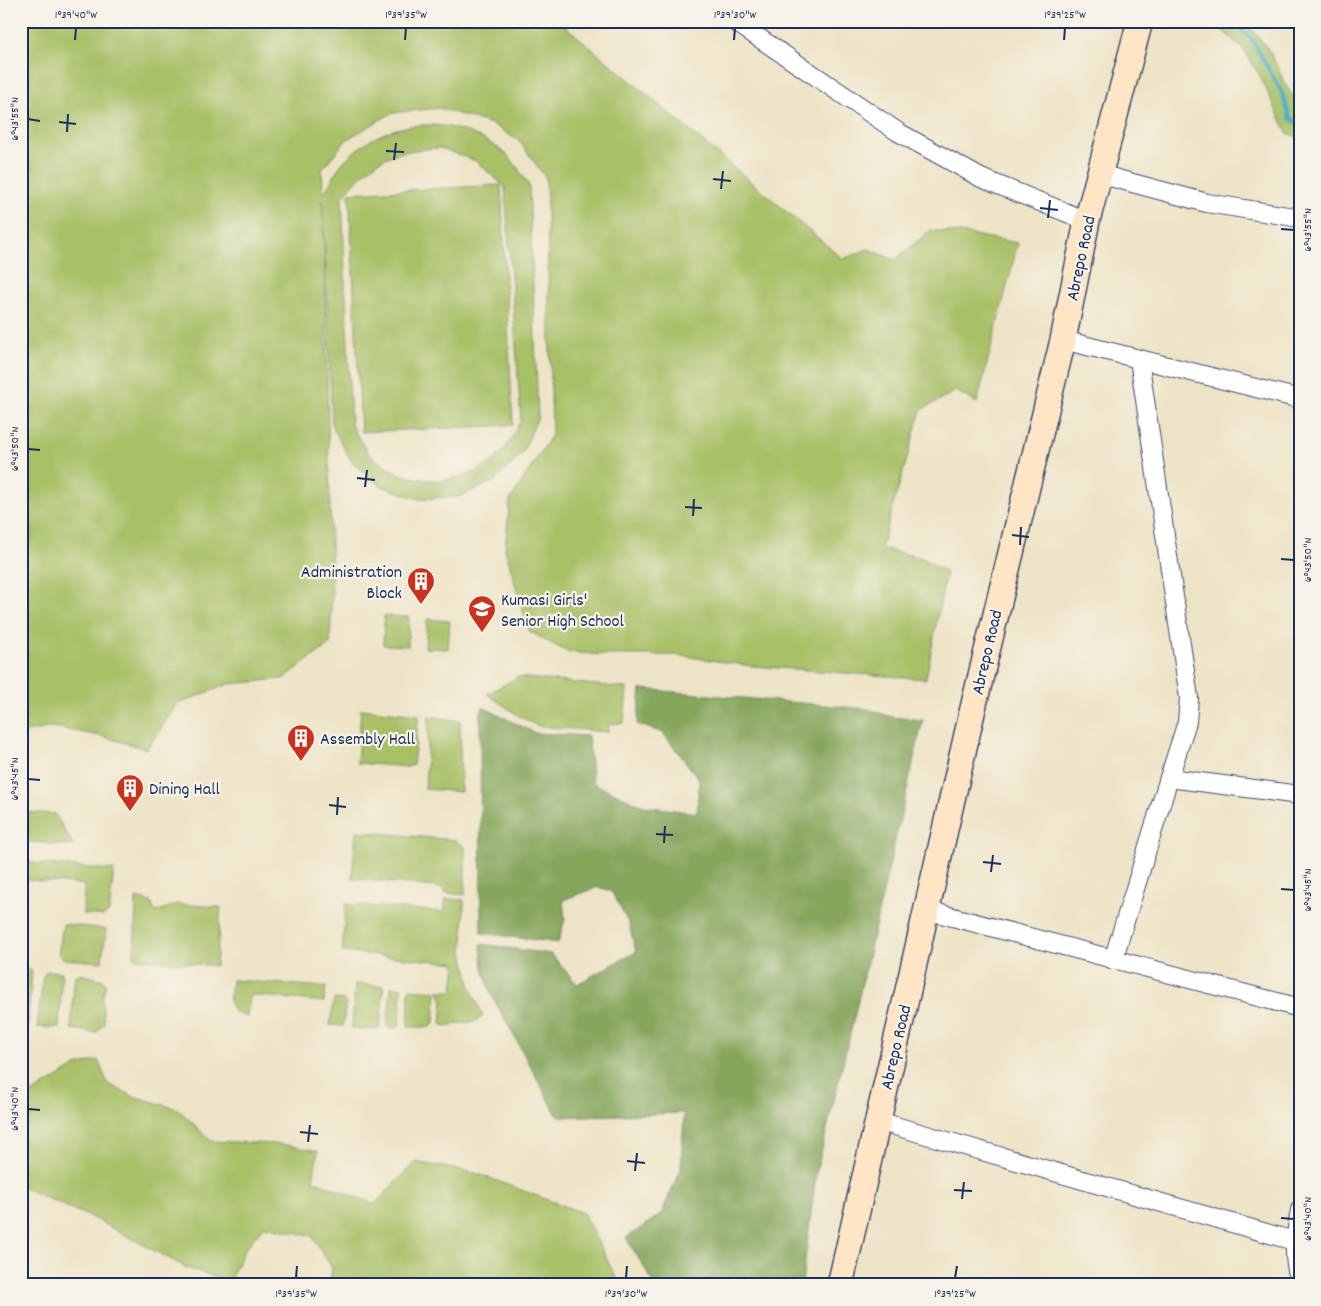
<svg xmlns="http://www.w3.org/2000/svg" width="1321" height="1306" font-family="Dekko,sans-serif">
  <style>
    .green { fill: #a8c066; stroke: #627862; fill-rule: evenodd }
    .forest { fill: #86a65b; stroke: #506a5c }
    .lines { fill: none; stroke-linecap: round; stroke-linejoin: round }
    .stream { stroke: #3ea9be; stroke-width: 4.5 }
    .street-casing { stroke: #3a4a6d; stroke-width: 20 }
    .secondary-casing { stroke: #3a4a6d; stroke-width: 28 }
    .street { stroke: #fff; stroke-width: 18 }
    .secondary { stroke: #fee5c5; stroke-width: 25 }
    .ticks { fill: none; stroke: #1b2f5e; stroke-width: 2 }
    .labels { text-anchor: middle; stroke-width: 4.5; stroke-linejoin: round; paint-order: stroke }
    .street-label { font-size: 18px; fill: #1b2f5e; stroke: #f7f3e8 }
    .poi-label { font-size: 18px; fill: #1b2f5e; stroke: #f7f3e8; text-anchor: start }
    .neatline { fill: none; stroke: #1b2f5e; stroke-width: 2 }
    .ticks-label { font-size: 12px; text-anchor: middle; fill: #1b2f5e }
  </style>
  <rect width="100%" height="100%" fill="#f7f3e8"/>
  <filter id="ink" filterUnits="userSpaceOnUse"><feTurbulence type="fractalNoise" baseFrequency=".02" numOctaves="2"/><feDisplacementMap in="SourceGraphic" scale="10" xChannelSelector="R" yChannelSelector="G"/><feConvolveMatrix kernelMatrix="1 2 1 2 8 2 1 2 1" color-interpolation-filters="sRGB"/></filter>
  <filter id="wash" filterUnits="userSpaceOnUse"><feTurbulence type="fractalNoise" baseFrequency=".0096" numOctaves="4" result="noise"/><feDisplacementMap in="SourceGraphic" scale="20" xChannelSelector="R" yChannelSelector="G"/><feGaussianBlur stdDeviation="1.12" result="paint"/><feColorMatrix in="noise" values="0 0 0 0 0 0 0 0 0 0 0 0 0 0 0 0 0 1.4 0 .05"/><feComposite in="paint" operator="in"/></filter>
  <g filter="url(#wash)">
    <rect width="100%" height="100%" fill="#ede3c5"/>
    <g class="green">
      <path d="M21,21H559L843,259L868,249L895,260L931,230L968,234L1018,243L977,403L956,391L921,410L881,548L922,558L946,572L926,679L752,666L675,655H606L567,652L529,631L505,549L510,500L552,435L546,178L519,141L492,124L439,108L392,113L347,139L322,169L323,193C331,185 335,171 343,162C389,114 456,114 506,154C515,162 522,175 529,185L538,417L522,454L495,481L458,497L419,499L381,486L351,461L332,426L323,201L332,592L330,644L283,679L229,684L177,704L147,749L101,736L54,727L21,733ZM440,148L476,161L505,187L521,420C516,429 512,439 506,447C474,490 402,491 367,451C361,443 356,433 351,425L342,198C375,157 388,151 440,148Z"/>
      <polygon points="1212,21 1243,21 1252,29 1271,53 1285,84 1300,106 1300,138 1287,133 1260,76 1244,50"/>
      <polygon points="501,185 513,425 361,432 349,193"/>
      <polygon points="384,616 409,617 408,646 383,645"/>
      <polygon points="427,619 450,621 448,649 425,648"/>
      <polygon points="518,677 627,688 624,723 609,724 608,732 538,726 519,716 487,694"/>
      <polygon points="361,709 419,715 413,765 407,767 357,763"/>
      <polygon points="429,716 460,721 461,792 425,789"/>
      <polygon points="21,812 55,814 74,846 21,841"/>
      <polygon points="356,831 455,840 465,848 465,895 445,893 444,888 352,878"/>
      <polygon points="21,862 114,870 109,912 103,916 83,914 84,885 21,879"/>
      <polygon points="136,898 151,902 155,912 177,904 221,907 216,966 134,958"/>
      <polygon points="446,899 464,900 463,952 471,989 483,1016 476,1021 445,1026 441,1024 443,1001 439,991 453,991 456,963 342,952 346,904 444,912"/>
      <polygon points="63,924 106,929 102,962 64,959 58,954"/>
      <polygon points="21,968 32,971 28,1026 25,1029 21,1028"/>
      <polygon points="47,971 62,972 59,1028 37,1027 43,976"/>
      <polygon points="80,974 103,980 106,984 102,998 104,1024 96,1033 71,1029 74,982 75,976"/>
      <polygon points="232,980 326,987 324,1002 250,995 247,1017 234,1012 229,1001"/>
      <polygon points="355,984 384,986 380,1027 375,1030 352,1028"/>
      <polygon points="391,987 402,988 399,1027 390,1029 387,1027"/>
      <polygon points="409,989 436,991 434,1023 430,1027 408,1027"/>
      <polygon points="334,999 344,1000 346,1002 343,1026 330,1025"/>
      <polygon points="98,1060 108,1084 133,1096 178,1109 211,1141 280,1144 318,1151 313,1180 375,1204 415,1162 476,1173 583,1213 620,1285 329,1285 332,1268 312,1236 264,1226 245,1249 229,1281 187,1268 97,1220 21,1187 21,1096 28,1096 76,1066"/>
    </g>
    <polygon class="forest" points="641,689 868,709 892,717 923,720 854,1018 816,1174 802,1285 655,1285 626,1238 661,1214 681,1169 684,1113 558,1117 490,992 483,968 481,944 551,954 577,984 636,952 629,924 611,891 598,887 563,900 565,919 558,943 481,933 480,714 483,707 535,733 588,736 593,783 643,806 697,813 699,779 663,733 637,724"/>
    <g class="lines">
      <polyline class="stream" points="1231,21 1251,38 1282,93 1290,118 1300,124"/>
    </g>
  </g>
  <g filter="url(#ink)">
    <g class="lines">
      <g class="street-casing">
        <g id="street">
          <polyline points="734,21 898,132 981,178 1087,221"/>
          <polyline points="1099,174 1207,203 1300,218"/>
          <polyline points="1063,340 1300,399"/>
          <polyline points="1139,359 1189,698 1187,722 1169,778 1300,795"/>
          <polyline points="926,910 1300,1008"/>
          <polyline points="1113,960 1169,778"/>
          <polyline points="878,1121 1294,1241"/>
          <path d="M1300,1210C1296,1234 1291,1257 1300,1280"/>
        </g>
      </g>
      <g class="secondary-casing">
        <polyline id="secondary" points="840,1285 974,704 1063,340 1087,221 1140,21"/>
      </g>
      <use href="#street" class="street"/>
      <use href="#secondary" class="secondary"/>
    </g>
  </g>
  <path class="ticks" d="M75,40L76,28M405,40L406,28M734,40L735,28M1064,40L1065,28M28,119L40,121M59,122L76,124M67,132L68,114M386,151L404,152M394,160L396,143M713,179L731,181M721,189L723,171M1040,208L1058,210M1048,218L1050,200M1281,229L1294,230M28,449L40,450M357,478L375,480M365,487L367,470M685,507L702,508M693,516L694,499M1012,535L1029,537M1020,545L1021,527M1281,559L1294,560M28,779L40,780M329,805L346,807M337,815L338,797M656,834L673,835M664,843L665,826M983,862L1001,864M991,872L993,855M1281,889L1294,890M28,1109L40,1110M300,1132L318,1134M308,1142L310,1125M627,1161L645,1163M635,1171L637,1153M954,1190L972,1191M962,1199L964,1182M1281,1218L1294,1219M296,1278L297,1266M626,1278L627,1266M955,1278L957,1266"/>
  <defs>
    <g id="building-pin" transform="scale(1.4375)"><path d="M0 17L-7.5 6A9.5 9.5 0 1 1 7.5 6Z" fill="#c8321e" stroke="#f7f3e8"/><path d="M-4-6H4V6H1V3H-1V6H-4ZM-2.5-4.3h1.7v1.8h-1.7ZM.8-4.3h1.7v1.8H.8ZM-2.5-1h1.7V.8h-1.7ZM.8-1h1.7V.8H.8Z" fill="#fff"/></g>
    <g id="school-pin" transform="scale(1.4375)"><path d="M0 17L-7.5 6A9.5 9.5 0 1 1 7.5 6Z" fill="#c8321e" stroke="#f7f3e8"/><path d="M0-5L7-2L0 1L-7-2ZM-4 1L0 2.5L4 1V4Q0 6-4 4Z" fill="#fff"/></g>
  </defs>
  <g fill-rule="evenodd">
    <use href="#building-pin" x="421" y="581"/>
    <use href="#school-pin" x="482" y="609"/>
    <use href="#building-pin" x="301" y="738"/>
    <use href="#building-pin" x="130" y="788"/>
  </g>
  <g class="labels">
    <g class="street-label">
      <text transform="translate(1080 258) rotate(-78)" y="6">Abrepo Road</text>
      <text transform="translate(986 652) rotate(-77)" y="6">Abrepo Road</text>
      <text transform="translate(895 1047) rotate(-77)" y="6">Abrepo Road</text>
    </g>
    <g class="poi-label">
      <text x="402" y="577" text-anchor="end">Administration<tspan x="402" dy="21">Block</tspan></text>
      <text x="501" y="605">Kumasi Girls'<tspan x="501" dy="21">Senior High School</tspan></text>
      <text x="320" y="744">Assembly Hall</text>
      <text x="149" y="794">Dining Hall</text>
    </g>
  </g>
  <rect width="1321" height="1306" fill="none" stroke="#f7f3e8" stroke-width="55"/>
  <rect x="28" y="28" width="1266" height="1250" class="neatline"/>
  <g class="ticks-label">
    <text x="76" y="18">1°39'40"W</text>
    <text x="406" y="18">1°39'35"W</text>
    <text x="735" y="18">1°39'30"W</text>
    <text x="1065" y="18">1°39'25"W</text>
    <text transform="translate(14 119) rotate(-90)" y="4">6°43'55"N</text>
    <text transform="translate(1307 230) rotate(-90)" y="4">6°43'55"N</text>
    <text transform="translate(14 449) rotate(-90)" y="4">6°43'50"N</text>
    <text transform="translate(1307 560) rotate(-90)" y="4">6°43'50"N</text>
    <text transform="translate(14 779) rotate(-90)" y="4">6°43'45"N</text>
    <text transform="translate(1307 890) rotate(-90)" y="4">6°43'45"N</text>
    <text transform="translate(14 1109) rotate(-90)" y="4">6°43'40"N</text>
    <text transform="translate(1307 1219) rotate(-90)" y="4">6°43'40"N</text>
    <text x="296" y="1297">1°39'35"W</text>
    <text x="626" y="1297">1°39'30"W</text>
    <text x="955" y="1297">1°39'25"W</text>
  </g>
</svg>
